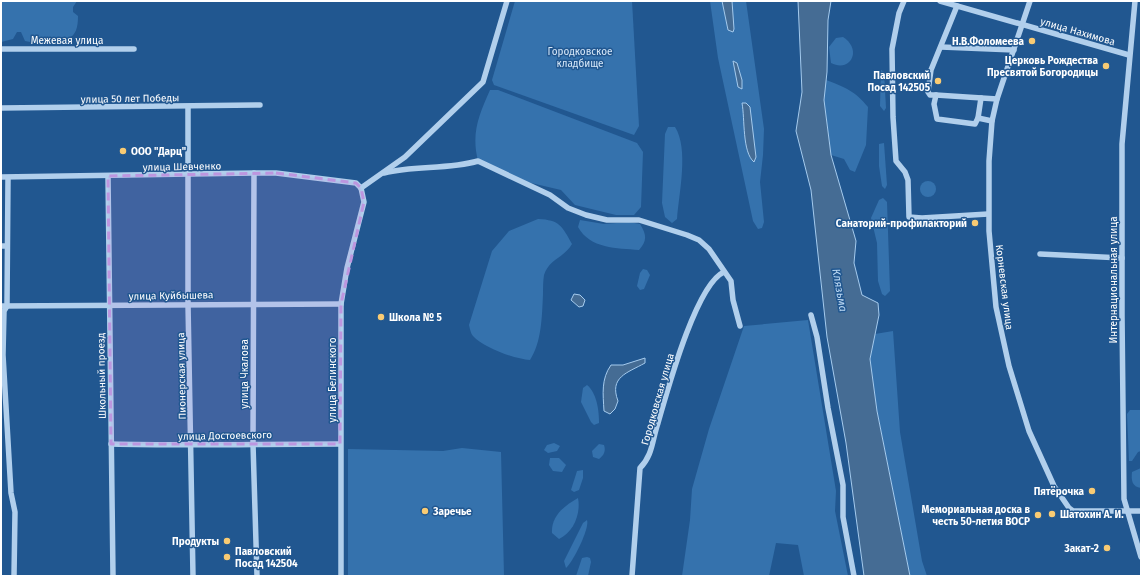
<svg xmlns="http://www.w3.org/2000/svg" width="1142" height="577" font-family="'Fira Sans',sans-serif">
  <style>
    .green { fill: #3572ad }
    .water { fill: #456c94; stroke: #a5cbee }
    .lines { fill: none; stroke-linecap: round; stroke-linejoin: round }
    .minor { stroke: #b1cfec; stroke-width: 5.5 }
    .marked { fill: #bd96df; fill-opacity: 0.2; stroke: #bd96df; stroke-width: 3; stroke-dasharray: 8 5; stroke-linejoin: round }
    .poi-dot { fill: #f9cb73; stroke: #215790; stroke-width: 1.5 }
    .labels { text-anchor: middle; stroke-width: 3; stroke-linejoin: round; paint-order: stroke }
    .street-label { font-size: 10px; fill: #fff; stroke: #215790 }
    .poi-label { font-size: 10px; font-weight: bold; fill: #fff; stroke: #215790; text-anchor: end }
    .park-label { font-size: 10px; fill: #d7e8f9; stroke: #215790 }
    .water-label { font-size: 11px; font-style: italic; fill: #bdd9f3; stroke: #215790 }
  </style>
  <rect width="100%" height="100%" fill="#215790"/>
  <g class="green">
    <path d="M1,1H77L73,7V12L78,16C78,40 68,40 47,42C39,42 32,43 25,41L21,32H17L13,39L1,42Z"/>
    <polygon points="515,1 632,1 639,126 634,135 494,85 492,80"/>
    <polygon points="710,1 722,1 728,30 733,6 732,1 746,1 764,129 763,155 760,182 764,222 762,228 758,229 753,221 718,58"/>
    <path d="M843,37C863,50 850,73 831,63L829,47L836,38Z"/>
    <polygon points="881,70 884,72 886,108 884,111 880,106"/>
    <path d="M826,80C845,87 855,91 868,107L866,145L855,172L850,170L844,159L831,155L824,100Z"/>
    <path d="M490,90H498L637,143L643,152L641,207L634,215H616L575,205L561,190L514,179L478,161C471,133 479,115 490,90Z"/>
    <path d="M668,127H675C689,149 679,193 677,219L672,223L665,217L662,203L665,134Z"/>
    <polygon points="884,143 887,185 885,189 882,186 879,166 879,144"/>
    <circle cx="928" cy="189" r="8"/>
    <polygon points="883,198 887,202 890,291 885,296 882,294 878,281 877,243 871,218 879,200"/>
    <path d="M538,219C560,220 562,226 572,244C564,258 549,259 544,275C543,281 543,288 543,294C542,315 542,342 530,360C515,359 484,348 473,336C471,334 470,329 469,325L492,251L509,231Z"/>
    <path d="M580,220L604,224L629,222L640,224C647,235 647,241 639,250C617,248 590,249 578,227Z"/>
    <polygon points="643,269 647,270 650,275 644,289 640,290 637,286 640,273"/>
    <polygon points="808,320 836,491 835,511 848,576 804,576 798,545 776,543 769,576 682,576 690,520 692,489 709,429 744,326"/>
    <polygon points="893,331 900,432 922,561 927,576 910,576 877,411 870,359 875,334"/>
    <path d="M587,385C597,393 599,411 599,423L594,425L591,422L581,402L583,388Z"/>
    <polygon points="1130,410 1141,410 1141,451 1138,452 1132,461 1129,461 1127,414"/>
    <polygon points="554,443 560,446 557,451 548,453 544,450 547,445"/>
    <path d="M599,444L604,445C606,451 604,455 599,459L593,457L592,451Z"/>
    <polygon points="462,448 501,452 504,575 348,576 348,449 443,451"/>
    <polygon points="550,458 559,458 566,465 562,472 553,471 549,465"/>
    <path d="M1141,468V488C1132,487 1131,480 1132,472Z"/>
    <polygon points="583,470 583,478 579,490 574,492 571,490 577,471"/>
    <path d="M578,498C581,513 574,532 559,539L552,533C551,516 564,506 578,498Z"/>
    <path d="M587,520C590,528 573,562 566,568L564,561L583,523Z"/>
    <polygon points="587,557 590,558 591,562 588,576 576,576 582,558"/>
  </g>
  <g class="water">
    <polygon points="722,1 732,1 734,29 733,32 728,30"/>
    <polygon points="798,1 831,1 828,20 827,72 824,100 831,155 856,241 854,263 862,295 878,303 879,315 870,359 877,411 910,576 864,576 846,443 827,337 811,190 796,131 802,92"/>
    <polygon points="733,61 737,63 742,80 742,89 738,87"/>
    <path d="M742,103H746L750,107L756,157L754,162C742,152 745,119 742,103Z"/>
    <polygon points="574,294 580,295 585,300 583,306 579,307 571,300"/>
    <path d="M645,358V363C627,373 609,377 618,401L615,409L610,414L604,411C603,394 601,379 611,365H623Z"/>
  </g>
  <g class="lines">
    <g class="minor">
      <polyline points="904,1 899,13 892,49 893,117 896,161 905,172 908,180 909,217 922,218 988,214"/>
      <polyline points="940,1 1129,55"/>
      <polyline points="1030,1 997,99 992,121 989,161 989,231 996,307 1009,366 1029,431 1054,486 1069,508 1073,511 1141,511"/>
      <polyline points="1135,1 1122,144 1122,315 1124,499 1141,557"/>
      <polyline points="957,6 931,70 928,92 930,95 936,95 997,99"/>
      <polyline points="941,47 1014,50"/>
      <polyline points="1,49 134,49"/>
      <polyline points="936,95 934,104 937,119 975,124 978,118 981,98"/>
      <polyline points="188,107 188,304 193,576"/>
      <polyline points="1,108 260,105"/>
      <polyline points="978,118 992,121"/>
      <polyline points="254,173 253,444 257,576"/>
      <path d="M384,173C415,165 447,170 478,161L550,195L568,208L586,215L607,220H639L687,235L699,240L709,249L731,281L733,300L740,326"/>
      <polyline points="108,176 113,576"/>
      <polyline points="1,177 254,173 276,173 356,183 361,188"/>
      <polyline points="8,178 7,306 4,311 3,355 11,493 15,512 14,576"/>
      <polyline points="361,188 405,157 483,82 507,1"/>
      <polyline points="1,246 7,246"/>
      <polyline points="1040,254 1122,258"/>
      <polyline points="1,306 341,304"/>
      <polyline points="811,315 817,337 828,408 843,485 843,517 854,576"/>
      <path d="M111,444C187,446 264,444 340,444"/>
      <polyline points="341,576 341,304 347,268 364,202 361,188"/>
      <path d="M632,576L640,468C653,455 652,440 658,423C667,392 696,284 724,272"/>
    </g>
  </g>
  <path class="marked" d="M276,173L356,183L361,188L364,202L341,304L340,444H111L108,176Z"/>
  <g class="poi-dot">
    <circle cx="1032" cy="41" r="4"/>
    <circle cx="1106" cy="66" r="4"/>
    <circle cx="938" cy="81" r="4"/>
    <circle cx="123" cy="151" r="4"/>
    <circle cx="975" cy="223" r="4"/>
    <circle cx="381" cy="317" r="4"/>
    <circle cx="1092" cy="491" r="4"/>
    <circle cx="425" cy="511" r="4"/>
    <circle cx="1052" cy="514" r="4"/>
    <circle cx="1038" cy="515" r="4"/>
    <circle cx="227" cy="541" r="4"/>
    <circle cx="1107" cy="548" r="4"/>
    <circle cx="227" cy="557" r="4"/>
  </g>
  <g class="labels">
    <g class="street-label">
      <text transform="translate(1078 31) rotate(16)" y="4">улица Нахимова</text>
      <text x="67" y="44">Межевая улица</text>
      <text transform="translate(130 98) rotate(-1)" y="4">улица 50 лет Победы</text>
      <text transform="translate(182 166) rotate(-1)" y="4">улица Шевченко</text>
      <text transform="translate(1113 280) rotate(-90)" y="4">Интернациональная улица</text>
      <text transform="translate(1005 287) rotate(83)" y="4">Корневская улица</text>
      <text transform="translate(171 295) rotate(-1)" y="4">улица Куйбышева</text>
      <text transform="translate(244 374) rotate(-90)" y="4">улица Чкалова</text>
      <text transform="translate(101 376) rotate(-91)" y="4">Школьный проезд</text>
      <text transform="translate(181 376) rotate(-91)" y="4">Пионерская улица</text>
      <text transform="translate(332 380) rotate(-90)" y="4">улица Белинского</text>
      <text transform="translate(657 399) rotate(-74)" y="4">Городковская улица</text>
      <text transform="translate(225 435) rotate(-1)" y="4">улица Достоевского</text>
    </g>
    <g class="poi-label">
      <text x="1024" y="45">Н.В.Фоломеева</text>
      <text x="1098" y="64">Церковь Рождества<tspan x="1098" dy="12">Пресвятой Богородицы</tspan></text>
      <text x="930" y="79">Павловский<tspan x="930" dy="12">Посад 142505</tspan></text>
      <text x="131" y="155" text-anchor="start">ООО "Дарц"</text>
      <text x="967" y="227">Санаторий-профилакторий</text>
      <text x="389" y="321" text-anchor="start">Школа № 5</text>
      <text x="1084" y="495">Пятёрочка</text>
      <text x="1030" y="513">Мемориальная доска в<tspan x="1030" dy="12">честь 50-летия ВОСР</tspan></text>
      <text x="433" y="515" text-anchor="start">Заречье</text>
      <text x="1060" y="518" text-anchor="start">Шатохин А. И.</text>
      <text x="219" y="545">Продукты</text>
      <text x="1099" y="552">Закат-2</text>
      <text x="235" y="555" text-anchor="start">Павловский<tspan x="235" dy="12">Посад 142504</tspan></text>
    </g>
    <g class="park-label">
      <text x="580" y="55">Городковское<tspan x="580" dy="12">кладбище</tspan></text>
    </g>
    <g class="water-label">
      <text transform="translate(840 290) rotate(80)" y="4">Клязьма</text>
    </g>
  </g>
  <rect width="1142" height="577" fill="none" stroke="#ffffff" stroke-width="4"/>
</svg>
